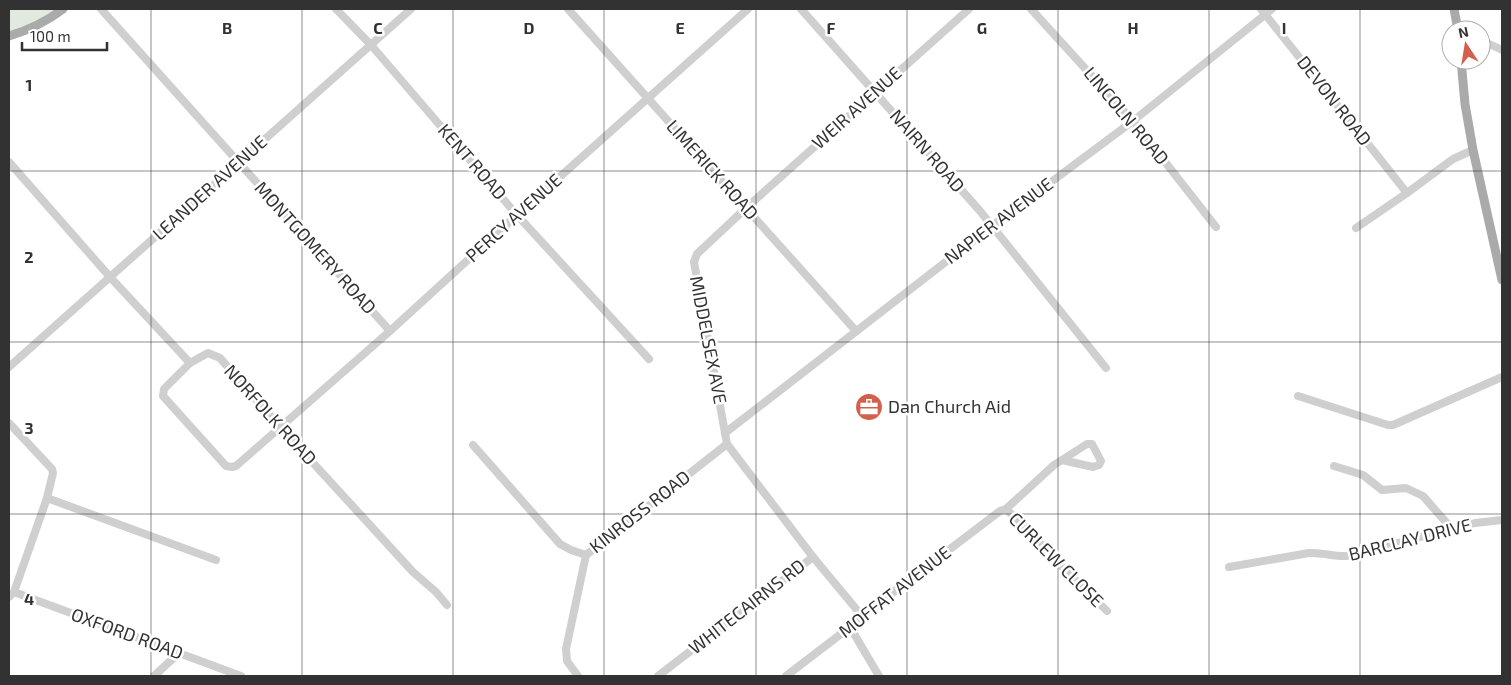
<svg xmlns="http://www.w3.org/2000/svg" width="1511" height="685" font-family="'Exo 2',sans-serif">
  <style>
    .green { fill: #e2eadf }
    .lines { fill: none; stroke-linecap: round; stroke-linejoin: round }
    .minor { stroke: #cfcfcf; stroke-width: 8 }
    .major { stroke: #aaa; stroke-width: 9 }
    .grid { fill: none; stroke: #323232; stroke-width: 1; stroke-opacity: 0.55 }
    .labels { text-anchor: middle; stroke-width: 5; stroke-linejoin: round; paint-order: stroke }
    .street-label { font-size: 18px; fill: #323232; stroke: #fff }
    .poi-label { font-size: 18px; fill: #323232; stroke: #fff; text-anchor: start }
    .grid-label { font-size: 16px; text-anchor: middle; font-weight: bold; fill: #323232; stroke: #fff; stroke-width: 5; stroke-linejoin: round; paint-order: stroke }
  </style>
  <rect width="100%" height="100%" fill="#fff"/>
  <polygon class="green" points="9,9 60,9 48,17 9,34"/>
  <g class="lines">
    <g class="minor">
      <polyline points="101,9 390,331"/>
      <polyline points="336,9 371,45 517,215 649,359"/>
      <polyline points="568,9 856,331"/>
      <polyline points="801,9 980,211 1106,368"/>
      <polyline points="1031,9 1133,121 1216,227"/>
      <polyline points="1261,9 1407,193"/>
      <polyline points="1481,40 1502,50"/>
      <polyline points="9,162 110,277 190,363 208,353 220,358 281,428 413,572 436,592 447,605"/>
      <polyline points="1356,228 1407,193 1453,159 1473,150"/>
      <polyline points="190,363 164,389 163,396 226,466 232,467 236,466 390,331 517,215 748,9"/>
      <polyline points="9,367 411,9"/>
      <polyline points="1298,396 1388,425 1393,425 1502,377"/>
      <polyline points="9,423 52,469 53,473 47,498 14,592 9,597"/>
      <polyline points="725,433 992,226 1133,121 1272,9"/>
      <polyline points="473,445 560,544 571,550 586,555 727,444"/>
      <polyline points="1334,466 1363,475 1382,490 1406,488 1423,496 1452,529"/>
      <polyline points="47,498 216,560"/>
      <polyline points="1006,509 1024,526 1056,561 1107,611"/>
      <path d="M1229,567L1309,553C1322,552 1334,557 1347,556L1475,523L1502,520"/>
      <polyline points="14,592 241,676"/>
      <polyline points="862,616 813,557 727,444 694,262 697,254 746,208 969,9"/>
      <polyline points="850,627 879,676"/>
      <polyline points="154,676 179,653"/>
      <polyline points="578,676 567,661 566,649 586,555"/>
      <polyline points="658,676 813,557"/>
      <polyline points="786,676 850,627 862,616 1000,511 1006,509 1054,465 1087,444 1092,444 1101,461 1099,465 1093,467 1062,460"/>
    </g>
    <g class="major">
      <polyline points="1454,9 1458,30"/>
      <path d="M9,36C29,30 46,22 63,9"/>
      <polyline points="1461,60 1465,104 1473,150 1502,280"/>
    </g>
  </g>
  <path class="grid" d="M151,9V676M302,9V676M453,9V676M604,9V676M756,9V676M907,9V676M1058,9V676M1209,9V676M1360,9V676M9,171H1502M9,342H1502M9,514H1502"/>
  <defs>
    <g id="office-disc" transform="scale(1.4375)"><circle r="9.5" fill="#d2604b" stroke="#fff"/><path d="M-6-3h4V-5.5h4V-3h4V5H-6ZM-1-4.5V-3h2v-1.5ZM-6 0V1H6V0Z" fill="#fff"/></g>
  </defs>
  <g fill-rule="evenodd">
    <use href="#office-disc" x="869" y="407"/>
  </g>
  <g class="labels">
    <g class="street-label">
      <text transform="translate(1334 101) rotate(52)" y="6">DEVON ROAD</text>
      <text transform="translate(857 108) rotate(-42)" y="6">WEIR AVENUE</text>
      <text transform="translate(1126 116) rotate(50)" y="6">LINCOLN ROAD</text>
      <text transform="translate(927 151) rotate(49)" y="6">NAIRN ROAD</text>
      <text transform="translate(472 162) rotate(49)" y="6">KENT ROAD</text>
      <text transform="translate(712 170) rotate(48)" y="6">LIMERICK ROAD</text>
      <text transform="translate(210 188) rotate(-42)" y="6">LEANDER AVENUE</text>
      <text transform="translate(514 218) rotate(-42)" y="6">PERCY AVENUE</text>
      <text transform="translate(999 221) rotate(-37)" y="6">NAPIER AVENUE</text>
      <text transform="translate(315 248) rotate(48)" y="6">MONTGOMERY ROAD</text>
      <text transform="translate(708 340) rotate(79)" y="6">MIDDELSEX AVE</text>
      <text transform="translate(270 415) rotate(48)" y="6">NORFOLK ROAD</text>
      <text transform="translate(640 512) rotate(-38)" y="6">KINROSS ROAD</text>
      <text transform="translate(1410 540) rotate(-14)" y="6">BARCLAY DRIVE</text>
      <text transform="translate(1056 560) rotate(45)" y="6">CURLEW CLOSE</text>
      <text transform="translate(895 592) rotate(-38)" y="6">MOFFAT AVENUE</text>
      <text transform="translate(747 607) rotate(-38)" y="6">WHITECAIRNS RD</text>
      <text transform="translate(127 634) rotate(20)" y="6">OXFORD ROAD</text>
    </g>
    <g class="poi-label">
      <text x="888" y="413">Dan Church Aid</text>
    </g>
  </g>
  <g class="grid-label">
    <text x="227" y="34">B</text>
    <text x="378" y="34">C</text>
    <text x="529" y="34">D</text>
    <text x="680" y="34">E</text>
    <text x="831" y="34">F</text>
    <text x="982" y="34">G</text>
    <text x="1133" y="34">H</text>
    <text x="1284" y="34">I</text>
    <text x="29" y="91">1</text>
    <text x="29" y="263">2</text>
    <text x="29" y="434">3</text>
    <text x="29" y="605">4</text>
  </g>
  <rect width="1511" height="685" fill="none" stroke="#323232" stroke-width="20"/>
  <g transform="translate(1466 45) rotate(348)"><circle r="24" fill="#ffffff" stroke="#adadad"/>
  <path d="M0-4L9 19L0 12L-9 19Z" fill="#d2604b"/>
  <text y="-8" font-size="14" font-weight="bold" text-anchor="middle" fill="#323232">N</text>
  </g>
  <path d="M22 42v8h85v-8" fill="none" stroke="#323232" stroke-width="2.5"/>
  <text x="30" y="42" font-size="15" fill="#323232" stroke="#ffffff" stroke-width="4" paint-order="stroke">100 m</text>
</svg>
